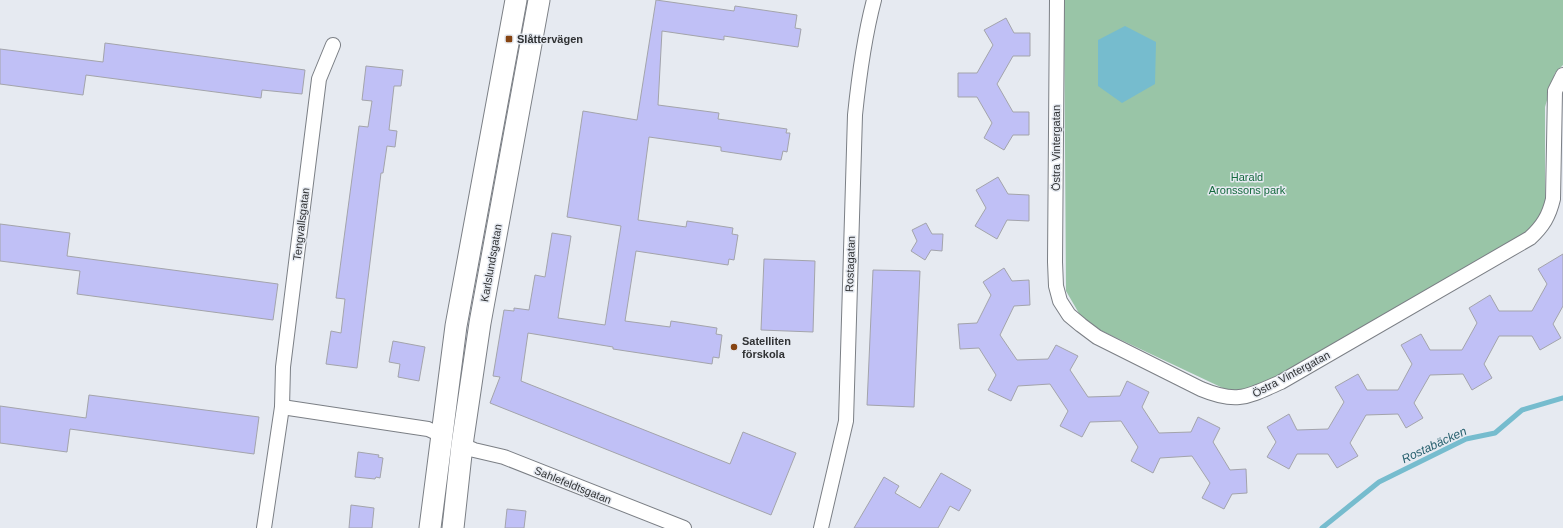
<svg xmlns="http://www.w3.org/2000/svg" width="1563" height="528" font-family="Helvetica,sans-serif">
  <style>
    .green { fill: #99c5a7 }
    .water { fill: #76bcce }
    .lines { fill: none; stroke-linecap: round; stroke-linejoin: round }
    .stream { stroke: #76bcce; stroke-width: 5 }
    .building { fill: #c0c0f6; stroke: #a3a4ab }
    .minor-casing { stroke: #7b7f85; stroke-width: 16 }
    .secondary-casing { stroke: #7b7f85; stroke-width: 23 }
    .minor { stroke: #fff; stroke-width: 14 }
    .secondary { stroke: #fff; stroke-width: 21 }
    .poi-dot { fill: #864412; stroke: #e6eaf1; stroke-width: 1.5 }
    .labels { text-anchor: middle; stroke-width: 3; stroke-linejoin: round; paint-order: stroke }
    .poi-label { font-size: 11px; font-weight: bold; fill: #303234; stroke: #e6eaf1; text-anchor: start }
    .street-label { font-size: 11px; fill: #303234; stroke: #e6eaf1 }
    .park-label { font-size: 11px; fill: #14693d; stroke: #e6eaf1 }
    .water-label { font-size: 12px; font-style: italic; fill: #27606e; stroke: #e6eaf1 }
  </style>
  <rect width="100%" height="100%" fill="#e6eaf1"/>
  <polygon class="green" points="1064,0 1563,0 1563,65 1555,73 1545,107 1545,204 1537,221 1526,233 1269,381 1249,391 1227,390 1100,330 1080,315 1066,291"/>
  <polygon class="water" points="1125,26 1156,42 1155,84 1122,103 1098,86 1098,40"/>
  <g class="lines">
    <polyline class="stream" points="1322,528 1379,482 1466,439 1495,433 1522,410 1563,398"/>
  </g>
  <g class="building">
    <polygon points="656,0 734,11 735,6 797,15 795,28 801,29 798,47 724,36 724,40 662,31 658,105 719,113 718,119 787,129 786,133 790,133 787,152 783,151 781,160 721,151 721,147 649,137 638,220 686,227 687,221 733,228 732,234 738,235 734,260 729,259 728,265 636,251 625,321 670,327 671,321 717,328 716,334 722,335 719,358 713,357 712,364 613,349 613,347 528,333 521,381 730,464 743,432 796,453 771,515 490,403 500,377 493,376 504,310 514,311 514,308 529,310 535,275 545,277 552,233 571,236 558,318 605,325 621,226 567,217 583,111 637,120"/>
    <polygon points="1006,18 1014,33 1030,33 1030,56 1013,56 997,84 1013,112 1029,112 1029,135 1013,135 1004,150 984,138 992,123 977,97 958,97 958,73 977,73 993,45 984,30"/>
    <polygon points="105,43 305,70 302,94 262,90 261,98 86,75 83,95 0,84 0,49 103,62"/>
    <polygon points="366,66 403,70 401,86 394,86 389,130 397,131 395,147 387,146 383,173 381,173 357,368 326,364 331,331 341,333 345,299 336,298 359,126 368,127 372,101 362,100"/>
    <polygon points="998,177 1008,194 1029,195 1029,221 1007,220 997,239 975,226 986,208 976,190"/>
    <polygon points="926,223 932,234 943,234 942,251 931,250 925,260 911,251 917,241 912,230"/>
    <polygon points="0,224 70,233 67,256 278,284 273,320 77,294 80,271 0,261"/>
    <polygon points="1563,254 1563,306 1553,324 1561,338 1540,350 1532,336 1499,336 1484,364 1492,378 1472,390 1463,374 1430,375 1414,403 1423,418 1406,428 1398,414 1366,415 1350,443 1358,456 1337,468 1328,454 1297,454 1289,469 1267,457 1276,442 1267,427 1289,414 1297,430 1328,429 1344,402 1335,387 1358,374 1367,390 1398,390 1412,364 1401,345 1421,334 1430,350 1462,350 1477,323 1469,308 1490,295 1499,311 1532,311 1547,284 1538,269"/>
    <polygon points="764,259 815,261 813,332 761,330"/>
    <polygon points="1004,268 1012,281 1029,280 1030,305 1014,306 1000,335 1017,360 1048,359 1056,345 1078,356 1070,370 1088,397 1120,396 1127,381 1149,392 1142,407 1159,433 1191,432 1198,417 1220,428 1213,442 1230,470 1246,469 1247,493 1232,494 1224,509 1202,498 1210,483 1192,456 1160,458 1153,473 1131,461 1138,447 1121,421 1090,422 1082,437 1060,426 1068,411 1050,384 1018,386 1011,401 988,390 996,375 979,348 960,349 958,324 977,323 991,295 983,282"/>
    <polygon points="873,270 920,271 914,407 867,405"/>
    <polygon points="393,341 425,347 419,381 398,377 400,364 389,362"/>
    <polygon points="89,395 259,417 254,454 70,429 67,452 0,443 0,406 86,418"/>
    <polygon points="358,452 379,455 378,457 383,458 380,478 376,477 375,479 355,477"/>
    <polygon points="941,473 971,490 959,511 950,506 938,528 854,528 884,477 899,486 895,493 920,508"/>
    <polygon points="351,505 374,508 372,528 349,528"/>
    <polygon points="507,509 526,511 524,528 505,528"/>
  </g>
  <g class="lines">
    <g class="minor-casing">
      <g id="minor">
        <path d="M1057,0L1055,262L1056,286L1060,301L1069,315L1081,325L1097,337L1201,389C1237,404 1247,397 1281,382L1530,238C1543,226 1549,216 1553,199L1555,91L1563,75"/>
        <polyline points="282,407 428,429 441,435"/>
        <polyline points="462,445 474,450 504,457 684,528"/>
        <polyline points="264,528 282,407 283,367 319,79 333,45"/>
        <path d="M821,528L846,421L855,115C859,76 864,38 874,0"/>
      </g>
    </g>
    <g class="secondary-casing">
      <g id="secondary">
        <polyline points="430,528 456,326 516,0"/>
        <polyline points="453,528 462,445 480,323 539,0"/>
      </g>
    </g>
    <use href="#minor" class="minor"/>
    <use href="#secondary" class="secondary"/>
  </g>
  <g class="poi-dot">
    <rect x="505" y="35" width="8" height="8" rx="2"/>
    <circle cx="734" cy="347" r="4"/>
  </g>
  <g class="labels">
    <g class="poi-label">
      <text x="517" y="43">Slåttervägen</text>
      <text x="742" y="345">Satelliten<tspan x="742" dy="13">förskola</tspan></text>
    </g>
    <g class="street-label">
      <text transform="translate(1056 148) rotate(-90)" y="4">Östra Vintergatan</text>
      <text transform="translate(301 224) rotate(-83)" y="4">Tengvallsgatan</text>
      <text transform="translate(491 263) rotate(-80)" y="4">Karlslundsgatan</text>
      <text transform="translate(850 264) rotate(-88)" y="4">Rostagatan</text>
      <text transform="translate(1291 374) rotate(-28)" y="4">Östra Vintergatan</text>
      <text transform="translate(573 485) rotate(22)" y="4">Sahlefeldtsgatan</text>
    </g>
    <g class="park-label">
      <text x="1247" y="181">Harald<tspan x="1247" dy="13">Aronssons park</tspan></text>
    </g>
    <g class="water-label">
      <text transform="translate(1434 445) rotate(-25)" y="4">Rostabäcken</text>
    </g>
  </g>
</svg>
